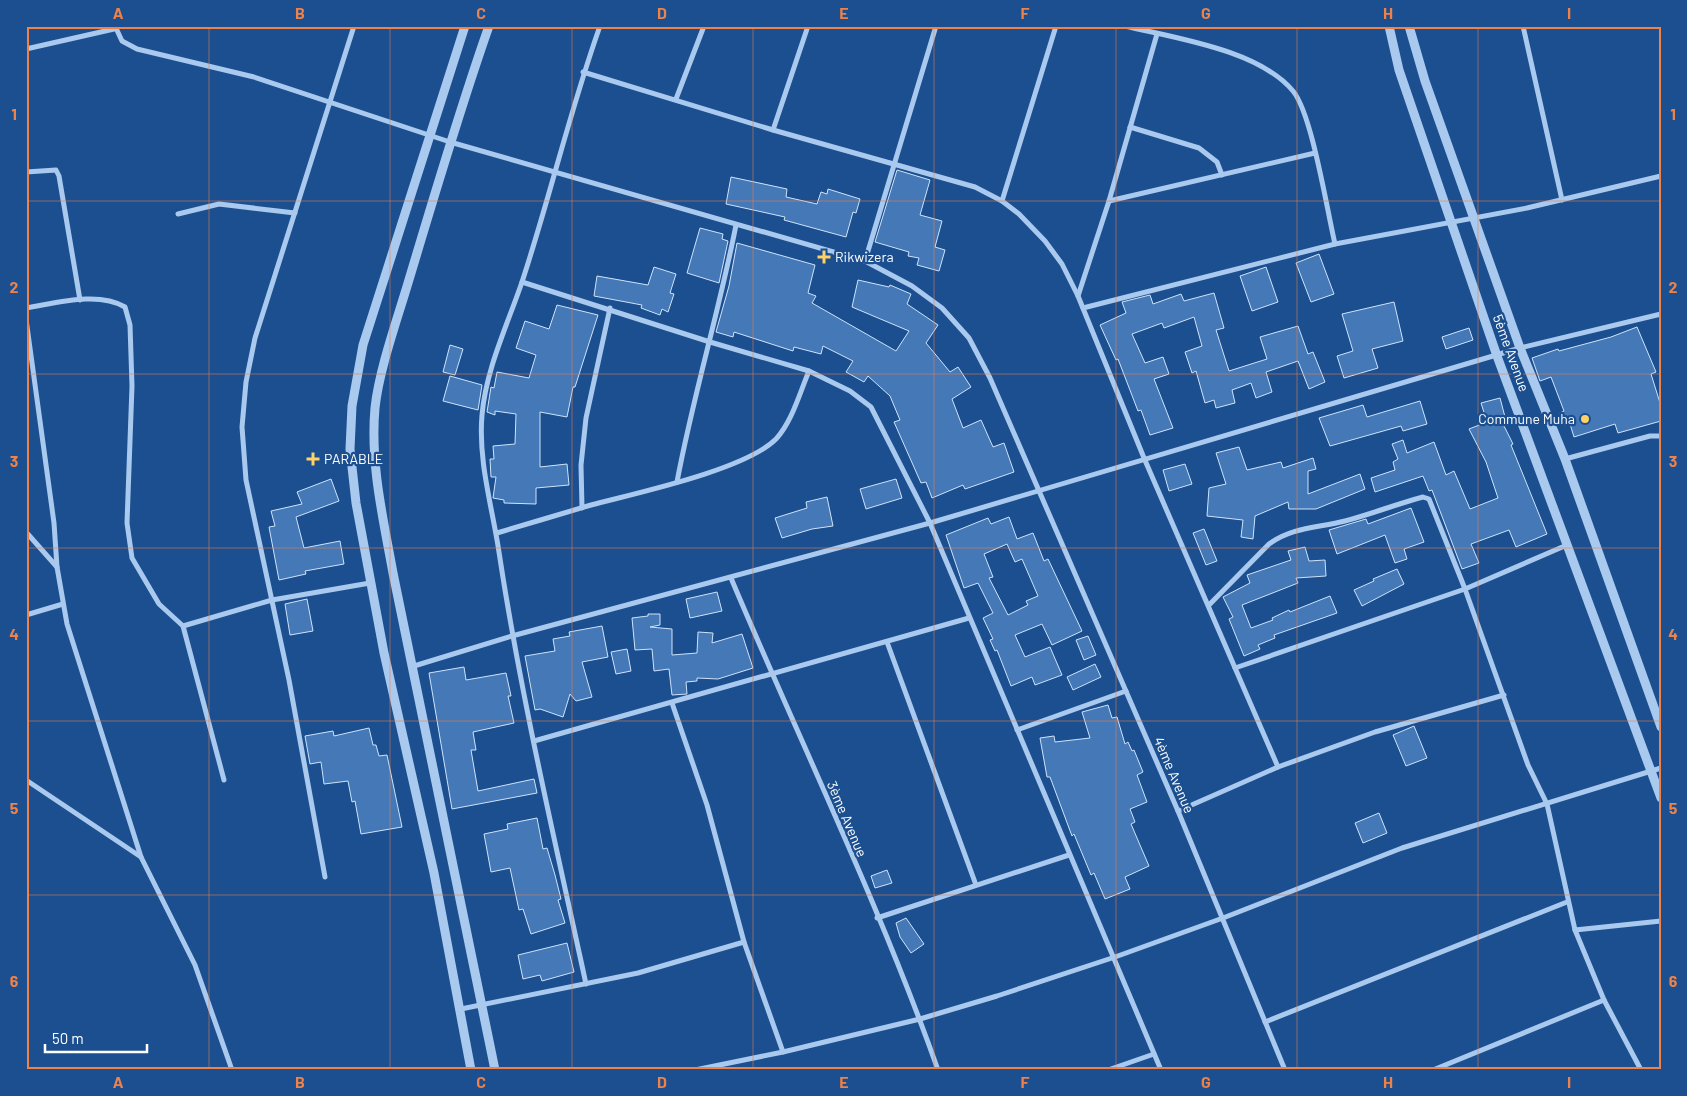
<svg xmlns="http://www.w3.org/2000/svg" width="1687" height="1096" font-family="Barlow,sans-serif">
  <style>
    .building { fill: #4478b7; stroke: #cfe3fa; fill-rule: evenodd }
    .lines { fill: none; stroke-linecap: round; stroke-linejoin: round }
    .minor { stroke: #a9c9ee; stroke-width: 5 }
    .tertiary { stroke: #a9c9ee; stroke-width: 9 }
    .grid { fill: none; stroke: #ee8249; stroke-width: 1; stroke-opacity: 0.55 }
    .poi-dot { fill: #ffd166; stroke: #1b4f8f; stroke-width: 2 }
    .labels { text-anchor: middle; stroke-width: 4.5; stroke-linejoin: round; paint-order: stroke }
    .poi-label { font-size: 14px; fill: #fff; stroke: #1b4f8f; text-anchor: start }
    .street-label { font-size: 14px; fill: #fff; stroke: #1b4f8f }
    .neatline { fill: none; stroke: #ee8249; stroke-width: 2 }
    .grid-label { font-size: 16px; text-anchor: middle; font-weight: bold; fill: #ee8249 }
  </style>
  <rect width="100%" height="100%" fill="#1b4f8f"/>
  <g class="building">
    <polygon points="897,170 930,180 920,215 942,221 935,247 945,250 939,271 917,265 919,258 908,256 909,252 875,242"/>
    <polygon points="731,177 787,189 786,197 817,204 821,192 827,194 828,189 860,199 856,213 853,212 846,237 784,220 785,217 726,204"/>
    <polygon points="700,228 723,234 722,239 728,241 719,283 687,273"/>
    <polygon points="737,243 815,265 808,293 816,296 812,303 896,351 909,331 852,307 858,280 889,287 890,285 911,294 907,304 938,325 926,343 950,372 958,367 971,387 952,399 963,428 981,420 993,447 1004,443 1014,472 965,489 963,485 932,498 926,482 921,483 894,422 900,420 890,396 868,376 864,382 846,372 853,361 823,346 821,354 794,347 793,351 734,332 733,337 716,332 729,286"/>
    <polygon points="1319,254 1334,294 1311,302 1296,263"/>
    <polygon points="654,267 676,274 670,293 674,294 668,312 662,309 660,315 641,308 642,305 594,296 597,276 648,285"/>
    <polygon points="1266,267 1278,302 1252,311 1240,276"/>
    <polygon points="1214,293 1224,328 1216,330 1229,371 1267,359 1260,337 1298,326 1308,354 1313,352 1325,382 1309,389 1298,361 1266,372 1272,392 1256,398 1251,383 1232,390 1235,403 1216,408 1214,400 1205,403 1196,371 1192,373 1185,352 1202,346 1194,317 1164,328 1162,323 1132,334 1145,363 1163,357 1169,374 1154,379 1173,428 1150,435 1141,410 1138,411 1118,359 1116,360 1100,325 1126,313 1122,302 1150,295 1153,304 1181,294 1184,301"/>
    <polygon points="1394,302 1403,341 1372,349 1378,368 1344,378 1337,356 1353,351 1342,314"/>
    <polygon points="557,305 598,315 575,387 573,387 567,417 540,412 540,467 567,464 569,485 536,488 536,504 504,503 504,500 493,498 496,477 491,477 490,459 494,459 493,446 515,444 516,414 495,411 495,415 487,412 491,387 494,388 497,372 529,378 536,355 516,348 525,321 549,329"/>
    <polygon points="1637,327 1656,372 1651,374 1661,406 1661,421 1618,433 1615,424 1574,437 1570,424 1564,425 1560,413 1564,411 1551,377 1540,381 1532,358 1558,349 1559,351 1611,337"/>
    <polygon points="1469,328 1473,340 1446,349 1442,337"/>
    <polygon points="450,345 463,349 455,375 443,372"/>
    <polygon points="450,376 482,385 478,410 443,401"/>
    <polygon points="1500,398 1505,417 1500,418 1513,444 1511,445 1547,534 1516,547 1509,530 1471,544 1479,563 1462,569 1432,490 1429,491 1423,476 1375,492 1371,478 1395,470 1393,462 1398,459 1392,444 1403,440 1407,453 1434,442 1446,475 1454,471 1470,509 1498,498 1486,462 1469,429 1487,422 1481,403"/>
    <polygon points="1420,401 1427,424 1403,431 1401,426 1330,446 1319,418 1363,405 1367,417"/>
    <polygon points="1239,447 1247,470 1281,462 1283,468 1313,458 1316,469 1308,471 1308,494 1360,474 1365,489 1316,509 1289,509 1288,502 1255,516 1253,539 1241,537 1243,520 1207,516 1209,488 1226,484 1216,453"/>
    <polygon points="1185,464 1192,484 1169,491 1163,470"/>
    <polygon points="331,479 339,501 296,517 304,548 340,541 344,564 305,571 306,574 279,580 269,527 275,526 271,511 302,504 297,492"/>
    <polygon points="896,479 902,498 866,509 860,489"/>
    <polygon points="827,497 833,526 812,529 782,538 775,518 807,508 806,502"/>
    <polygon points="1411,508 1424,542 1404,549 1407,559 1395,563 1385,535 1337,554 1329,530 1366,519 1368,524"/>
    <path d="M1009,517L1017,539L1033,533L1044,561L1048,559L1082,631L1052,645L1042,624L1015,635L1025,657L1050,647L1062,675L1035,685L1032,677L1011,686L997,650L995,651L990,640L993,639L983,618L993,613L978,583L964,588L946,535L988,518L991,524ZM1007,544L1015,562L1022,559L1038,596L1026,601L1028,605L1008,615L989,578L993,577L984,554Z"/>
    <polygon points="1204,529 1217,561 1206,565 1193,533"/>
    <polygon points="1305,547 1309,561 1325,560 1326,576 1296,578 1298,583 1242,605 1251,628 1273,620 1272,618 1289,610 1290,612 1330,596 1337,613 1274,635 1275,638 1258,645 1260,649 1244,656 1229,619 1233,617 1223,597 1250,583 1247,575 1291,560 1288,551"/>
    <polygon points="1397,569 1404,584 1362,606 1354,590 1374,581 1373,579"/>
    <polygon points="717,592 722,611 690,618 686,599"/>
    <polygon points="307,599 313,631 290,635 285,604"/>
    <polygon points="648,614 660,614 660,625 650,627 672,629 672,655 697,653 698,632 713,633 712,643 742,634 753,668 718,679 697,678 697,681 686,682 687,694 672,695 669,669 654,671 652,649 635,650 632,618 648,616"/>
    <polygon points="602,626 608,657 582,662 592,697 576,701 570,694 563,717 540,709 535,710 525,656 555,651 553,639 570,636 569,632"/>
    <polygon points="1088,636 1096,655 1084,660 1076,640"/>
    <polygon points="627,649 631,671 616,674 611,652"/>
    <polygon points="1095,664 1101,677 1073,690 1067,677"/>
    <polygon points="464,667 466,680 506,673 511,696 508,696 514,723 473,732 476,750 471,750 478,791 534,779 537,793 452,809 429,673"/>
    <polygon points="1108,705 1112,718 1117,717 1125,744 1128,742 1132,751 1134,750 1143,772 1137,775 1147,802 1130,809 1135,822 1131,824 1149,866 1125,877 1130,889 1105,899 1094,873 1091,875 1074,834 1072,836 1050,777 1047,777 1040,738 1054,736 1055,742 1090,738 1082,712"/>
    <polygon points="1414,726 1427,758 1406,766 1393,735"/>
    <polygon points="369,728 373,745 376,745 379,756 387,755 402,827 361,834 355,801 352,802 348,781 324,784 321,762 310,764 305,736 333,731 334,736"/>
    <polygon points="1379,813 1387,833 1363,843 1355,823"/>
    <polygon points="537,818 543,849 547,848 555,875 561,899 558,900 565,923 531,934 523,909 519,910 510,868 491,872 484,834 508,829 507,824"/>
    <polygon points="887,870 892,883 875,888 871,876"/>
    <polygon points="906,918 924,944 911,953 900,937 896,923"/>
    <polygon points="567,943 574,972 542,981 540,975 523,979 518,955"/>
  </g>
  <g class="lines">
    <g class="minor">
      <polyline points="115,26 122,41 137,49 254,77 450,142 865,261 912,286 942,308 969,338 990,378 1178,811 1285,1070"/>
      <path d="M1125,26C1175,38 1259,50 1293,91C1312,114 1327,210 1335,244"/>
      <polyline points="1523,26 1562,200"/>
      <polyline points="26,49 114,29"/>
      <polyline points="583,72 773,130 975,187 1002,201 1019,214 1045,241 1062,264 1078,296 1144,458 1278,767"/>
      <polyline points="676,99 704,26"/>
      <polyline points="1130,127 1199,148 1217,162 1222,175"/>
      <polyline points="773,130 808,26"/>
      <polyline points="26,172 56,170 59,176 80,300"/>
      <polyline points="1002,201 1056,26"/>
      <polyline points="1109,201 1315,153"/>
      <polyline points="178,214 219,204 295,213"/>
      <polyline points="865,261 936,26"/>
      <polyline points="522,282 710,342 809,371 850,391 871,407 930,523 1161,1070"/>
      <polyline points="1078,296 1109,201 1157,34"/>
      <path d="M26,308C57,303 98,291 125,307L130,325L132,386L127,523L132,558L159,604L183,626L224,780"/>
      <polyline points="1083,308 1335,244 1527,208 1661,176"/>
      <polyline points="26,319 54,523 57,567 67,624 141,857 195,965 232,1070"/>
      <polyline points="1565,459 1650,436 1661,436"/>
      <path d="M677,482C693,396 719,312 736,225"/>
      <polyline points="582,508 581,465 586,418 610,308"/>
      <polyline points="26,532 57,567"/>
      <path d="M497,533C528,524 560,514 591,505C636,493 745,470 776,439C792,422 800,392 809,371"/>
      <path d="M731,578C800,742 879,903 938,1070"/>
      <path d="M1209,605L1269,544C1292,527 1318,528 1345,521C1371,514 1397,504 1423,497L1429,499L1465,589L1528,765L1547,804L1575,930L1604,1000L1641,1070"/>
      <polyline points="26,615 63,604"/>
      <polyline points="183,626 272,600 370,583"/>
      <polyline points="887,642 976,885"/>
      <polyline points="414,666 512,636 930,523 1520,348 1661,314"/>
      <polyline points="1235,668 1465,589 1567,545"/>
      <polyline points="672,703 707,805 744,942 783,1052"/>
      <polyline points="1017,730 1126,691"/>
      <path d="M534,741C679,701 824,660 969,618"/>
      <polyline points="26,780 141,857"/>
      <polyline points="1178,811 1278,767 1375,732 1504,695"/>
      <polyline points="325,877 289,680 246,480 242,427 246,382 255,338 354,26"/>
      <polyline points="877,918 1069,855"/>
      <polyline points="1575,930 1661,921"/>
      <path d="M586,984C555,841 521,697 499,552C492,506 478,461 482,415C486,369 507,326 522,282C550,197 570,110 600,26"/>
      <polyline points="461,1009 638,973 744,942"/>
      <polyline points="1265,1022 1567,902"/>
      <polyline points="695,1070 783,1052 920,1019 997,996 1115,957 1223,918 1402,848 1661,768"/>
      <polyline points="1108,1070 1154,1054"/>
      <polyline points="1433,1070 1604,1000"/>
    </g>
    <g class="tertiary">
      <polyline points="465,26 363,345 352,406 350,449 356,503 384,653 434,873 471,1070"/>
      <path d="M489,26C459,111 434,197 408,283C397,320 379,370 375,408C370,463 383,518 393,573L495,1070"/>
      <polyline points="1389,26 1399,70 1497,356 1661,798"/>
      <polyline points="1409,26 1425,81 1520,348 1565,459 1661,727"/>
    </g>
  </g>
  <path class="grid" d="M209,26V1070M390,26V1070M572,26V1070M753,26V1070M934,26V1070M1116,26V1070M1297,26V1070M1478,26V1070M26,201H1661M26,374H1661M26,548H1661M26,721H1661M26,895H1661"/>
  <g class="poi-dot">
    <path d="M821.5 249.5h5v5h5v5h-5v5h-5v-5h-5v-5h5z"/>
    <circle cx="1585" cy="419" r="5"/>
    <path d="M310.5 451.5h5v5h5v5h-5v5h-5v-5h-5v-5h5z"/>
  </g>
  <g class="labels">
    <g class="poi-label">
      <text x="835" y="262">Rikwizera</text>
      <text x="1575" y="424" text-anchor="end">Commune Muha</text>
      <text x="324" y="464">PARABLE</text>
    </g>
    <g class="street-label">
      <text transform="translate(1511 353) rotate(70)" y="5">5ème Avenue</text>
      <text transform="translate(1174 775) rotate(67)" y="5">4ème Avenue</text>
      <text transform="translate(847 819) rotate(67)" y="5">3ème Avenue</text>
    </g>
  </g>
  <rect width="1687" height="1096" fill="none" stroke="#1b4f8f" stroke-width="55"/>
  <path d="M45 1044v8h102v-8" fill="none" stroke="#ffffff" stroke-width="2.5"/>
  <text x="52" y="1044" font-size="15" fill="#ffffff" stroke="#1b4f8f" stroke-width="4" paint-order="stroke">50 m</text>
  <rect x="28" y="28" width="1632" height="1040" class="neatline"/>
  <g class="grid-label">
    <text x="118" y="19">A</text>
    <text x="300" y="19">B</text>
    <text x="481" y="19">C</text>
    <text x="662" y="19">D</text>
    <text x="844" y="19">E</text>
    <text x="1025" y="19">F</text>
    <text x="1206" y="19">G</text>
    <text x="1388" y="19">H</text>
    <text x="1569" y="19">I</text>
    <text x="14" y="120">1</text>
    <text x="1673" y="120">1</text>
    <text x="14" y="293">2</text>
    <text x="1673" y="293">2</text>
    <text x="14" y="467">3</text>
    <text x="1673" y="467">3</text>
    <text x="14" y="640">4</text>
    <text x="1673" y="640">4</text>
    <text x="14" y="814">5</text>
    <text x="1673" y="814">5</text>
    <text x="14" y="987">6</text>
    <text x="1673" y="987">6</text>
    <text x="118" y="1088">A</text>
    <text x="300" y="1088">B</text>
    <text x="481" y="1088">C</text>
    <text x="662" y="1088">D</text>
    <text x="844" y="1088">E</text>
    <text x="1025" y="1088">F</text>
    <text x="1206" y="1088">G</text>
    <text x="1388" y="1088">H</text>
    <text x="1569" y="1088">I</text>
  </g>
</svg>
